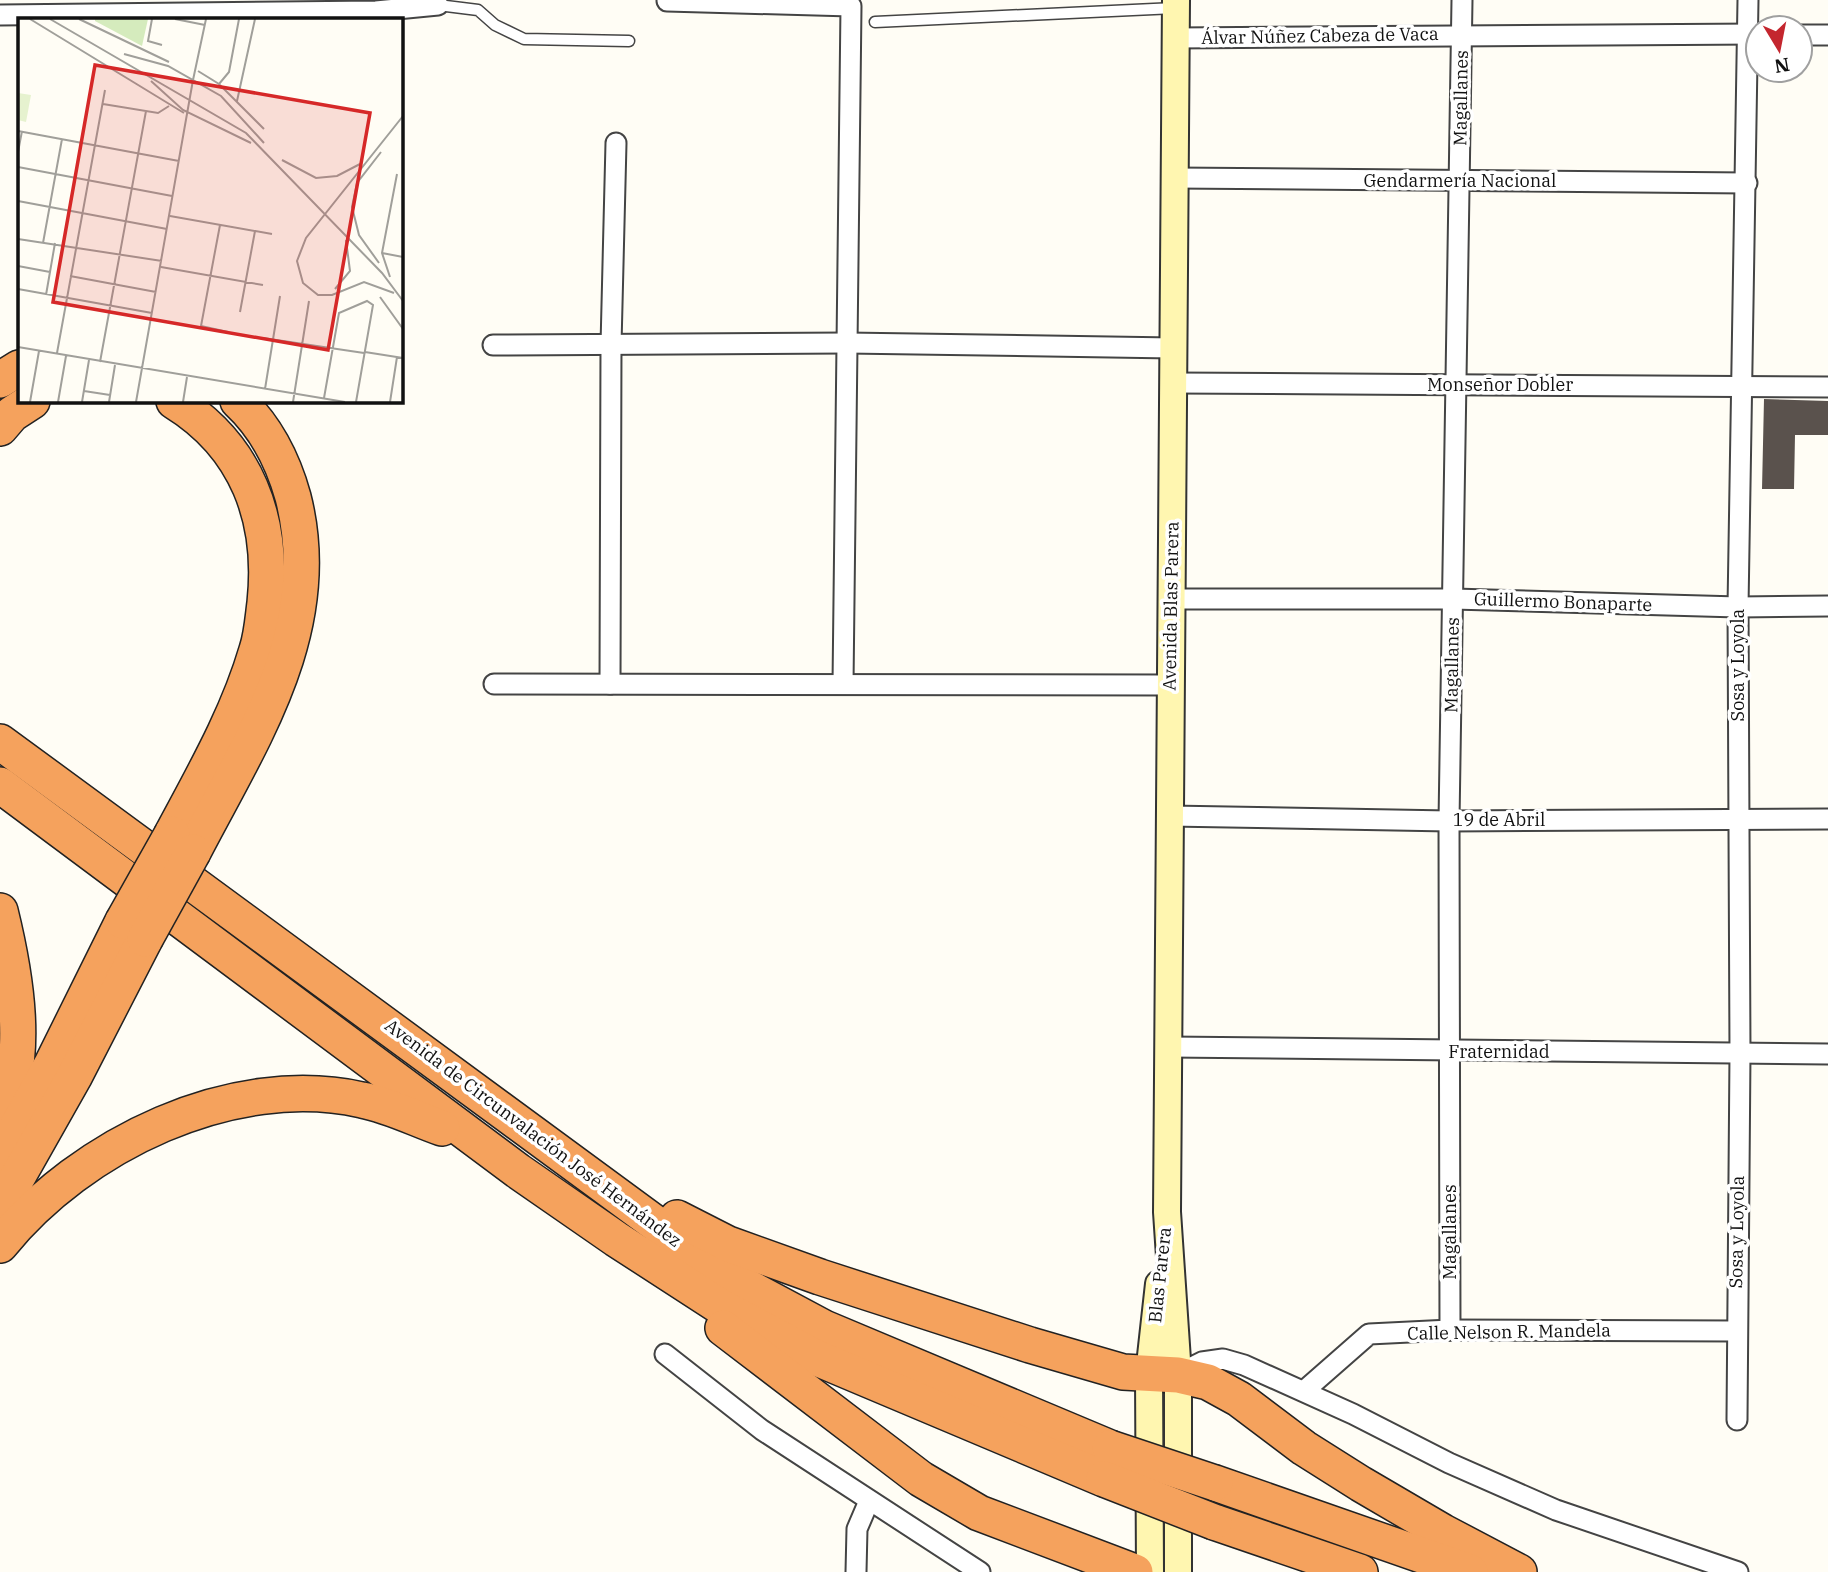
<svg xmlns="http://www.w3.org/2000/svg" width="1828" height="1572" font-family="'IBM Plex Serif',serif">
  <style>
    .building { fill: #5a524d }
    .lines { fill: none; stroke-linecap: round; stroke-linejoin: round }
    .lane-casing { stroke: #444; stroke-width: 13 }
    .street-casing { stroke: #444; stroke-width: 23 }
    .secondary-casing { stroke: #333; stroke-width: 30 }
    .highway-casing { stroke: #222; stroke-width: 38 }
    .lane { stroke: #fff; stroke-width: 10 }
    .street { stroke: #fff; stroke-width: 19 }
    .secondary { stroke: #fff6b0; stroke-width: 26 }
    .highway { stroke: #f5a25d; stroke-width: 35 }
    .highway-bridge-casing { stroke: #222; stroke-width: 38; stroke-linecap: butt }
    .highway-bridge { stroke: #f5a25d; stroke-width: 35 }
    .labels { text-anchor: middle; stroke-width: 7; stroke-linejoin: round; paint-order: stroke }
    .street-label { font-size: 18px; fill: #111; stroke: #fff }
    .inset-road { fill: none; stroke: #a09f9a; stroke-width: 2 }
    .view { fill: #d62828; fill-opacity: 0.15; stroke: #d62828; stroke-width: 3.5 }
    .inset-edge { fill: none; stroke: #111; stroke-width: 3.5 }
  </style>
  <rect width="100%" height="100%" fill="#fffdf5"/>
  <polygon class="building" points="1764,399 1828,401 1828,435 1795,435 1794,489 1762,489"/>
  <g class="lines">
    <g class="lane-casing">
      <g id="lane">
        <polyline points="438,5 478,10 495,25 524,39 629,41"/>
        <polyline points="875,22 1175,8"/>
      </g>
    </g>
    <g class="street-casing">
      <g id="street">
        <polyline points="667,1 851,6 843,684"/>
        <polyline points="0,15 376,11 438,5"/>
        <polyline points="1800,35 1828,35"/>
        <polyline points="1176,38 1758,34"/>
        <polyline points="1174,178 1747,183"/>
        <polyline points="493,345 847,343 1173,348"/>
        <polyline points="1173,383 1828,387"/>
        <polyline points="1171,599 1453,599 1738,607 1828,606"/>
        <polyline points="494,684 1170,685"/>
        <polyline points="610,684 611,345 616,143"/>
        <polyline points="1170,816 1449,821 1828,819"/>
        <polyline points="1169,1047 1828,1054"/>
        <polyline points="1450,1330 1449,821 1462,0"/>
        <polyline points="665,1354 762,1430 980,1572"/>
        <polyline points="1180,1373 1202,1362 1223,1359 1244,1365 1353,1414 1449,1463 1556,1510 1738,1572"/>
        <polyline points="1304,1391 1369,1334 1450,1330 1736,1331"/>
        <polyline points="1737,1420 1740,1053 1738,607 1748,0"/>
        <polyline points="856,1572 857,1529 869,1501"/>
      </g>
    </g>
    <g class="secondary-casing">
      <g id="secondary">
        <polyline points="1176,0 1167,1212 1178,1375 1178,1572"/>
        <polyline points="1150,1572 1149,1374 1159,1284"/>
      </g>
    </g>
    <g class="highway-casing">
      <g id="highway">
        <polyline points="0,380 19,368"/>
        <polyline points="0,428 12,414 32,401"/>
        <polyline points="0,742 727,1276 824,1328 1110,1448"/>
        <polyline points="0,785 518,1171 616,1239 721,1307 817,1358 1104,1479"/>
        <path d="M172,834C204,774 238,715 257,650C262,635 263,618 265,603C274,519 247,446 174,401"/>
        <path d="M193,852C251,740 327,629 293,497C283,461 265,426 238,401"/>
        <path d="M0,911C15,972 31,1060 0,1118"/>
        <polyline points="0,1157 52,1064 123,921"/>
        <polyline points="0,1208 74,1077 145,939"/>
        <polyline points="677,1218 728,1244 820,1277 1030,1345 1123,1372 1178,1375 1208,1382 1239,1399 1304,1448 1361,1484 1443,1532 1519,1572"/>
        <path d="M0,1245C81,1145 232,1071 362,1100C389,1105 416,1119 442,1128"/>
        <polyline points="723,1328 921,1479 979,1513 1135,1572"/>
        <polyline points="1215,1483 1470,1572"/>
        <polyline points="1214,1522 1360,1572"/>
      </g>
    </g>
    <use href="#lane" class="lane"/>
    <use href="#street" class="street"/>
    <use href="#secondary" class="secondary"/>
    <use href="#highway" class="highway"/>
    <g class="highway-bridge-casing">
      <g id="highway-bridge">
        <polyline points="123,921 172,834"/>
        <polyline points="145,939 193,852"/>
        <polyline points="1110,1448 1215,1483"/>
        <polyline points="1104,1479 1214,1522"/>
      </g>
    </g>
    <use href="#highway-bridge" class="highway-bridge"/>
  </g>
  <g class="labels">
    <g class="street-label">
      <text transform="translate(1320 36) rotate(-1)" y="6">Álvar Núñez Cabeza de Vaca</text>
      <text transform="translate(1461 98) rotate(-89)" y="6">Magallanes</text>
      <text x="1460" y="187">Gendarmería Nacional</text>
      <text x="1500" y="391">Monseñor Dobler</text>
      <text transform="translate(1563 602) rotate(2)" y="6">Guillermo Bonaparte</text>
      <text transform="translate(1171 606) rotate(-89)" y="6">Avenida Blas Parera</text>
      <text transform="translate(1452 665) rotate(-89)" y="6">Magallanes</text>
      <text transform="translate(1738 665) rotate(-90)" y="6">Sosa y Loyola</text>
      <text x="1499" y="826">19 de Abril</text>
      <text x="1499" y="1058">Fraternidad</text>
      <text transform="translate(533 1133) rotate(37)" y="6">Avenida de Circunvalación José Hernández</text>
      <text transform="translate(1450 1232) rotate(-90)" y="6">Magallanes</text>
      <text transform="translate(1737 1232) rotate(-89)" y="6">Sosa y Loyola</text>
      <text transform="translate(1160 1275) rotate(-84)" y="6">Blas Parera</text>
      <text transform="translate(1509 1332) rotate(-1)" y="6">Calle Nelson R. Mandela</text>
    </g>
  </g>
  <g transform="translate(18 18)">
    <rect width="385" height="385" fill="#fffdf5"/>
    <path d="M77,1H130L124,28L77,3Z" fill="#d5ebbd"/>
    <path d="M0,75L13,77L8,104L0,102Z" fill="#e6f2cf"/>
    <path class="inset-road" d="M12,1L166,95M32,1L228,115L364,255L385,283M61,1L151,44M134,1L130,23L144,27M157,1L187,7M106,36L150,48L203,78L246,125M180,53L201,66L246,111M175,62L188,1M133,63L165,92L233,125M201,66L211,54L221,1M219,83L237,1M85,86L140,95L151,88M0,113L161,143M0,134L4,113M264,142L298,160L319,158L342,146M0,149L154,178M0,183L149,211M152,198L254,216M202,207L183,308L210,314M0,221L144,243M25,225L44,121M364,235L385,239M361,245L341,217L334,189L339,165L363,134M0,248L32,254M143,249L245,267M52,258L138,274M372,259L364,235L379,156M0,271L134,295M317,271L332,253L328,222M376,275L346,264L314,277H300L285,265L279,243L288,220L385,98M28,277L37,225M362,279L385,311M222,294L237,213M245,320L346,335M0,329L327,384M347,334L385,340M39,335L87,72M82,344L128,93M247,371L262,278M66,373L92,377M306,380L321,295L349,283L355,287L338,384M12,384L21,333M40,384L48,338M64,384L71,342M91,384L97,347M118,384L175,62M165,384L169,359M275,384L291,283M372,384L379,339"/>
    <path class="view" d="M77,47L352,95L310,332L35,284Z"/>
    <rect width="385" height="385" class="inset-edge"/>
  </g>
  <g transform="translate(1779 49) rotate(170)"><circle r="33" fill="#ffffff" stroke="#a0a0a0" stroke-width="2"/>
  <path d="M0-5L12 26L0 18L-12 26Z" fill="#c4262e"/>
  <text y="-10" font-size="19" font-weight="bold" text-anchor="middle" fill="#111111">N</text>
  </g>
</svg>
